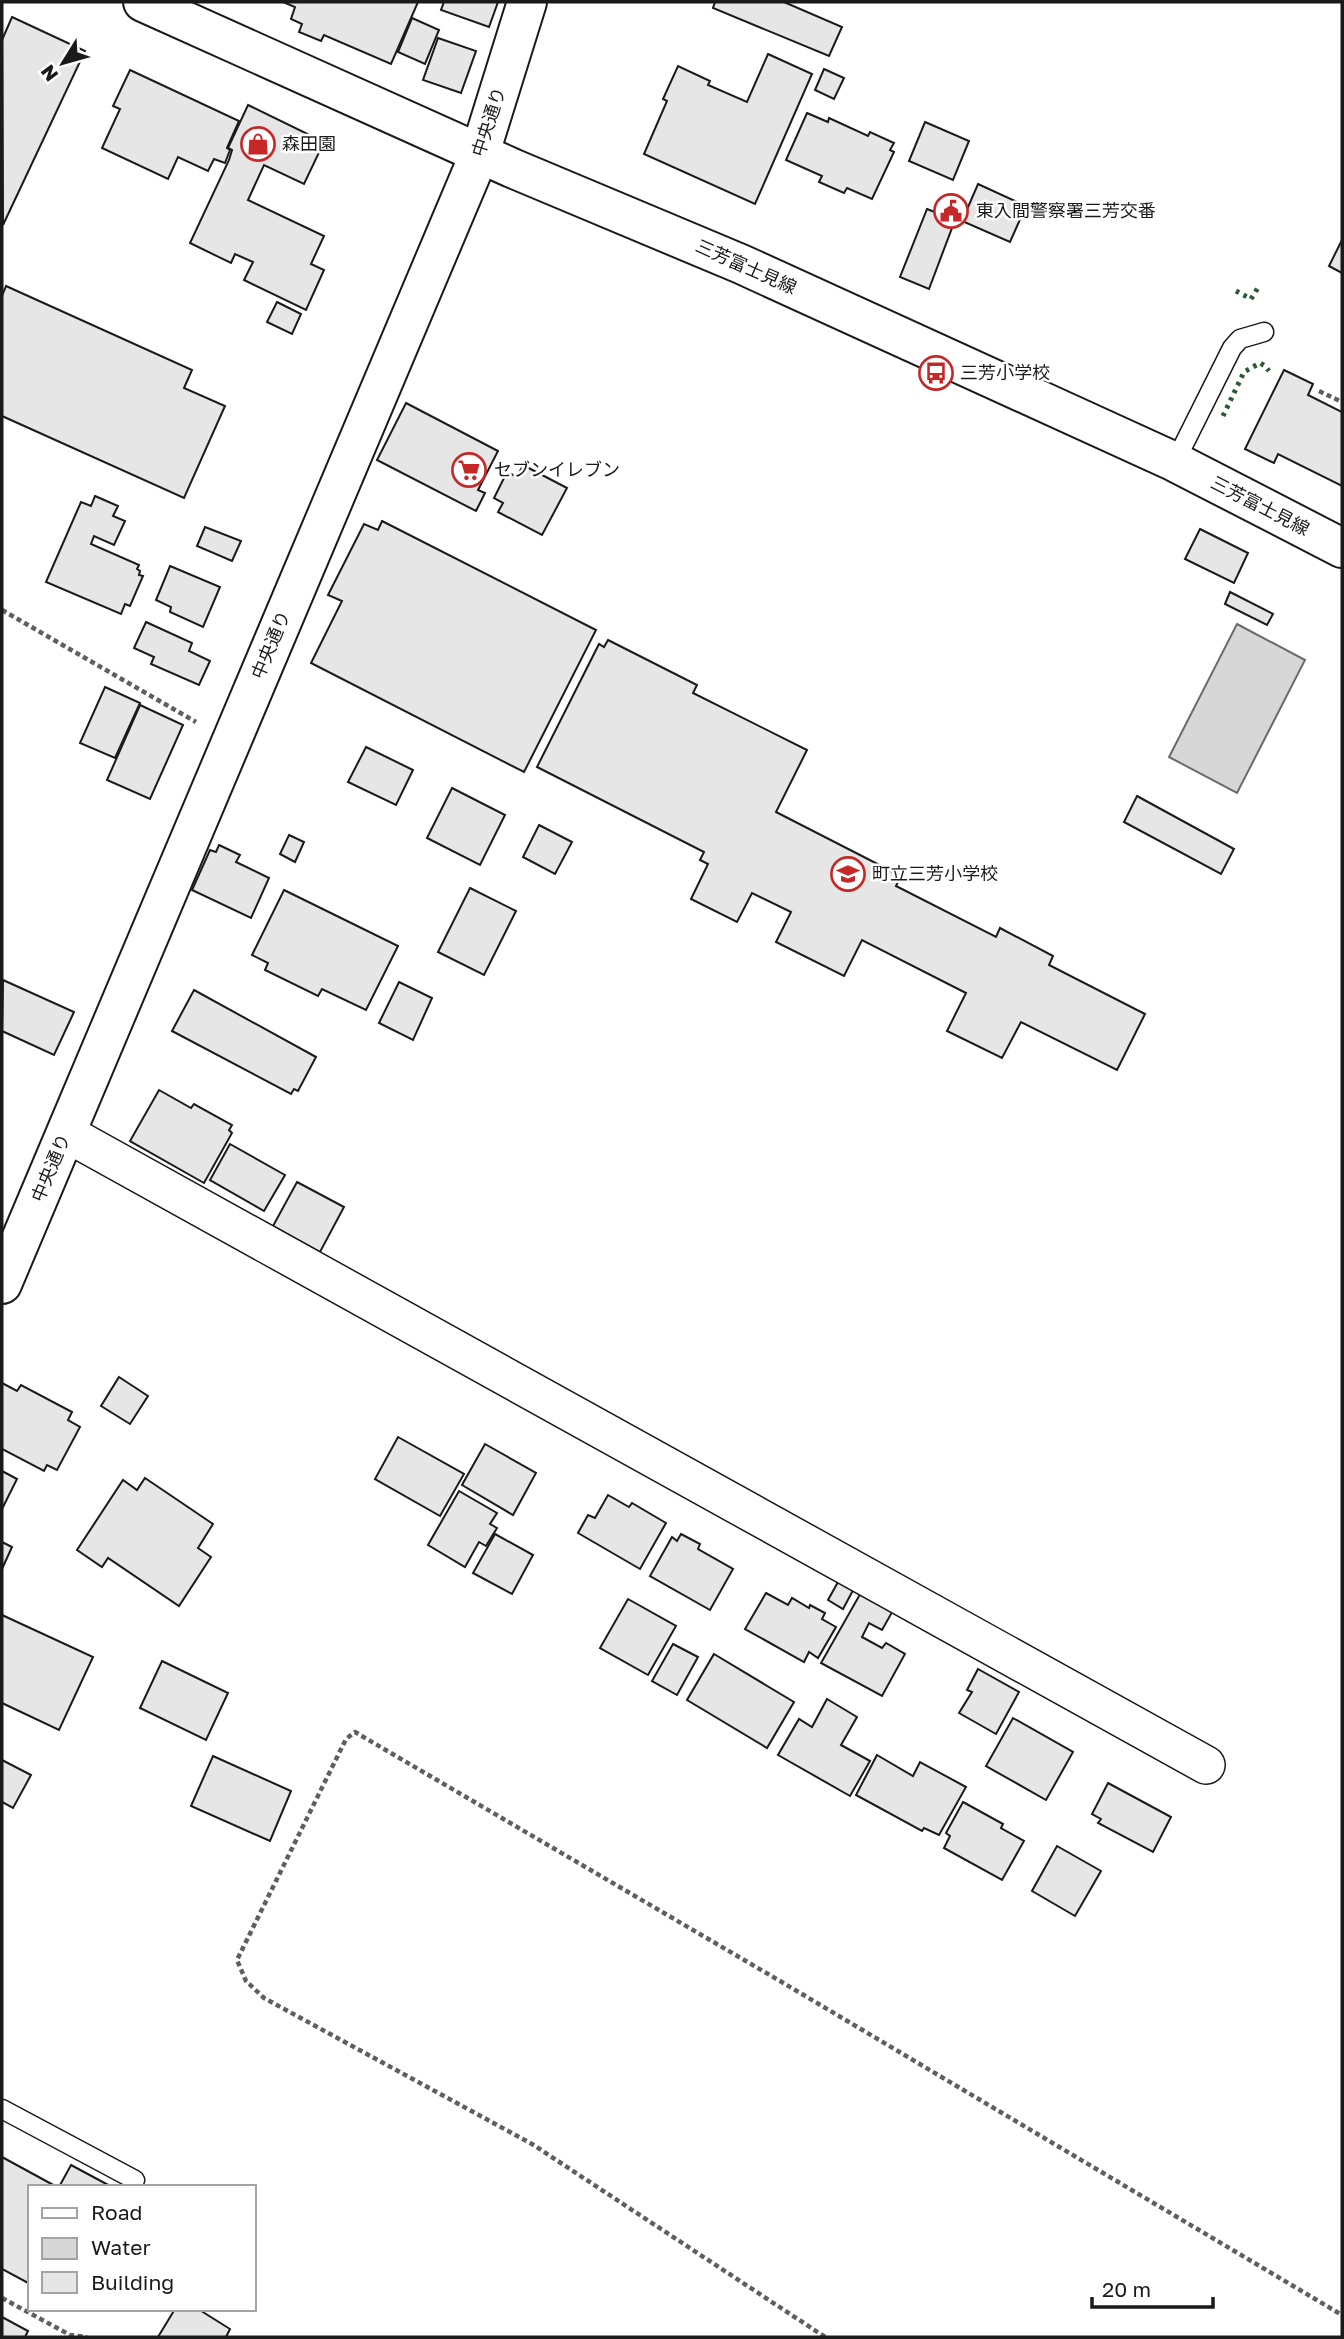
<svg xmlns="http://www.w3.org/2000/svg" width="1344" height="2339" font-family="'Golos Text','Noto Sans JP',sans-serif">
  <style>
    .water { fill: #d7d7d7; stroke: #6a6a6a; stroke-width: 2 }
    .building { fill: #e6e6e6; stroke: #1a1a1a; stroke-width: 2 }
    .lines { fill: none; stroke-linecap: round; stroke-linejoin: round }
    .lane-casing { stroke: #1a1a1a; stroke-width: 21 }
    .street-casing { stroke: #1a1a1a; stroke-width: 40 }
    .secondary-casing { stroke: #1a1a1a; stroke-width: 42 }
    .path { stroke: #5f5f5f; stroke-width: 4.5; stroke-dasharray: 5 3.5; stroke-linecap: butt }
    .lane { stroke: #fff; stroke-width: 18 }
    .street { stroke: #fff; stroke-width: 37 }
    .secondary { stroke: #fff; stroke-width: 38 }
    .hedge { stroke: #2b5a34; stroke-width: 5; stroke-dasharray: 3.5 5; stroke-linecap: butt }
    .labels { text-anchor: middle; stroke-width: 5; stroke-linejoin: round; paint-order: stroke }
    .street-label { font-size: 18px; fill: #1a1a1a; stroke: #fff }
    .poi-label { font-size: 18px; fill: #1a1a1a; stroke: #fff; text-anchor: start }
  </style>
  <rect width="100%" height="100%" fill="#fff"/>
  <polygon class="water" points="1237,624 1305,660 1237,793 1169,757"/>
  <g class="building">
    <polygon points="283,2 418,2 391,64 324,35 321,41 299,32 302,24 291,19 295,7"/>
    <polygon points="444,2 498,2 489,27 441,10"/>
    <polygon points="715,2 784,2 842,27 829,56 713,8"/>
    <polygon points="12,17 85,51 3,225 2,40"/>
    <polygon points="412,18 439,30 425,64 398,52"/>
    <polygon points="438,38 476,51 461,93 423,80"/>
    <polygon points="768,54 812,74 755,204 644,154 667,101 663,99 678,66 710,81 708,85 747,102"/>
    <polygon points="824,69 844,78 834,99 815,90"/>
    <polygon points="130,70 239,121 227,148 230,150 225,163 214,159 208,171 178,157 168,179 102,148 120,109 113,106"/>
    <polygon points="248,105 324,142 304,184 264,165 248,200 324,236 311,264 324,270 306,310 244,280 253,262 235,254 231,263 190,243 229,160 232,150 228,148"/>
    <polygon points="807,113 828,122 829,118 868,136 870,132 894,143 890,150 894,152 872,199 847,188 844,193 819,182 822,176 786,160"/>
    <polygon points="925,122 969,141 953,180 909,161"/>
    <polygon points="978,184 1026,206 1010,242 962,221"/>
    <polygon points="927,209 955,220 929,289 900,277"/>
    <polygon points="1342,240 1342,273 1329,266"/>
    <polygon points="6,286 192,370 184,388 225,406 184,498 2,416 2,296"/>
    <polygon points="277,302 301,314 292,334 267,322"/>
    <polygon points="1284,370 1313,384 1308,395 1342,412 1342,486 1278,454 1274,463 1245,449"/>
    <polygon points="406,403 498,451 478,490 485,493 476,511 377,460"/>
    <polygon points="523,465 567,488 542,535 498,512 503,503 494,498 507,472 517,477"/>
    <polygon points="95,496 118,506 113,516 125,521 114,545 94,536 91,544 139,565 137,569 140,571 139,575 143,576 130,606 125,604 121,614 46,582 81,502 91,506"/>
    <polygon points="382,521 596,630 524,772 311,663 342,601 328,595 364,524 378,530"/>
    <polygon points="205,527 241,541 232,561 197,546"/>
    <polygon points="1200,529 1248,553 1234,583 1185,559"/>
    <polygon points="170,566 220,587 203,627 170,612 171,607 156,600"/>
    <polygon points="1230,592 1273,614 1267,625 1225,604"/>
    <polygon points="146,622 192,643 189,651 210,661 199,685 151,664 154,657 134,648"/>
    <polygon points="608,640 697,685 693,693 807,750 776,812 901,876 896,886 996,937 1000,928 1053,956 1049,965 1145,1014 1117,1070 1021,1022 1002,1058 947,1031 966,993 862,940 844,976 776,942 791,912 752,893 737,922 691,899 708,864 700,860 704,852 537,767 599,644 604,647"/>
    <polygon points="105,687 140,703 115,758 80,743"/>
    <polygon points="140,705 183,725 150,799 107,780"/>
    <polygon points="366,747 413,770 396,805 348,782"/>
    <polygon points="452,788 505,815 480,865 427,838"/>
    <polygon points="1137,796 1234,849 1221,874 1124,822"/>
    <polygon points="539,825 572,842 555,874 523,857"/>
    <polygon points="289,835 304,842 295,862 280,854"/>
    <polygon points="219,845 240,855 236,862 269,878 251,918 192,890 210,850 216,852"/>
    <polygon points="470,888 516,911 484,975 438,952"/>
    <polygon points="284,890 398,946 366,1010 322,989 318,996 265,970 268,963 252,955"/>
    <polygon points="3,980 74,1012 54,1055 2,1031"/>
    <polygon points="399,982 432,998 413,1040 379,1023"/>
    <polygon points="194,990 316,1057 298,1091 294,1089 291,1094 172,1031"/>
    <polygon points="159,1090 191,1108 194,1104 232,1125 229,1130 232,1133 204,1183 130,1141"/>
    <polygon points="230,1144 285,1175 264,1211 210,1180"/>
    <polygon points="297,1182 344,1207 320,1252 273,1226"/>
    <polygon points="119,1377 148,1396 130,1424 101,1406"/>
    <polygon points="2,1383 17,1391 21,1385 72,1412 68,1420 80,1427 57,1470 47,1465 44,1471 2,1449"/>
    <polygon points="398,1437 464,1474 440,1516 375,1479"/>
    <polygon points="485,1444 536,1473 513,1515 462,1485"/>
    <polygon points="2,1471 17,1479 2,1509"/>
    <polygon points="145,1478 213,1524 198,1548 211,1557 179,1606 108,1558 102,1567 77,1550 123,1480 137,1490"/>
    <polygon points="459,1491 497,1513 490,1524 497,1528 486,1546 479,1542 465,1567 428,1545"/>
    <polygon points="608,1495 629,1507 632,1503 666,1523 640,1569 578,1533 588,1515 595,1518"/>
    <polygon points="495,1534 533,1555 512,1594 473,1573"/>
    <polygon points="681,1534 700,1544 698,1549 733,1569 710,1610 650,1576 672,1537 677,1541"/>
    <polygon points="2,1542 12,1547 2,1569"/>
    <polygon points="843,1573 858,1581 843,1609 828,1600"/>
    <polygon points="863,1589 895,1607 882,1630 869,1623 862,1637 882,1648 886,1643 905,1654 882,1696 821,1663"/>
    <polygon points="766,1593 788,1605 792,1598 809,1608 810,1605 825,1613 822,1619 836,1627 818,1658 809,1652 804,1662 745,1629"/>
    <polygon points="628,1599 676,1626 648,1675 600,1648"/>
    <polygon points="2,1615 93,1657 59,1730 2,1703"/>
    <polygon points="673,1644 698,1657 677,1695 652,1681"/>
    <polygon points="714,1654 794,1702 767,1748 687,1700"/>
    <polygon points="162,1661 228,1693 206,1740 140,1708"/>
    <polygon points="978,1669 1019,1692 996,1734 959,1713 972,1692 967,1690"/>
    <polygon points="827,1699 857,1717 841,1745 870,1761 850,1796 778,1755 799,1719 812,1727"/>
    <polygon points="1013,1718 1073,1752 1046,1800 986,1766"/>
    <polygon points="877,1755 913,1776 920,1762 966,1787 939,1835 924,1828 922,1831 856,1795"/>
    <polygon points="213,1756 291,1791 270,1841 191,1806"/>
    <polygon points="2,1760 31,1775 13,1808 2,1802"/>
    <polygon points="1108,1783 1171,1817 1153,1852 1098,1823 1101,1819 1092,1814"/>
    <polygon points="963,1802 1003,1824 1001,1828 1024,1841 1002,1880 944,1848 950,1836 946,1833"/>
    <polygon points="1057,1846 1101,1871 1075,1916 1032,1891"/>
    <polygon points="2,2157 57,2187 30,2187 30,2284 2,2269"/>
    <polygon points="71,2165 112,2187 59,2187"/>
    <polygon points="175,2309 198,2309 230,2329 226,2337 158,2337"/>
    <polygon points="2,2317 28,2331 25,2337 2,2337"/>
  </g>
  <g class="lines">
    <g class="lane-casing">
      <g id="lane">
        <polyline points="1175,462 1232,348 1240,339 1264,332"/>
        <polyline points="2,2109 135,2180"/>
      </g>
    </g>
    <g class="street-casing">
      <polyline id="street" points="66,1133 1206,1765"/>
    </g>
    <g class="secondary-casing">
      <g id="secondary">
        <polyline points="143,2 512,168 741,264 1175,462 1342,548"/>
        <polyline points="2,1284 480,153 527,2"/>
      </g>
    </g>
    <g class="path">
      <polyline points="1319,391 1342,402"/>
      <polyline points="2,610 196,722"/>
      <polyline points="2,2298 70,2335 87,2337"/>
      <polyline points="825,2337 532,2144 264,1998 246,1981 237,1960 346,1739 355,1732 780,1981 1342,2315"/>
    </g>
    <use href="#lane" class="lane"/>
    <use href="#street" class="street"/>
    <use href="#secondary" class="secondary"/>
    <g class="hedge">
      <polyline points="1236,291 1251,299 1259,286"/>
      <polyline points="1223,416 1244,372 1260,363 1265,366 1269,371"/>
    </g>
  </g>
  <defs>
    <g id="shop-ring" transform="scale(1.75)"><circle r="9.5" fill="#fff" stroke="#c62828" stroke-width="1.5"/><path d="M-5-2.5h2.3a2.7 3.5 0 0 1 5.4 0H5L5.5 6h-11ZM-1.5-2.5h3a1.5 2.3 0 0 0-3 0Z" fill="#c62828"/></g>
    <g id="civic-ring" transform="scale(1.75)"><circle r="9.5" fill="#fff" stroke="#c62828" stroke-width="1.5"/><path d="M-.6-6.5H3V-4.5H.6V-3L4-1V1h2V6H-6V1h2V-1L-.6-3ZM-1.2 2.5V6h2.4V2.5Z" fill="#c62828"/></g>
    <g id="bus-ring" transform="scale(1.75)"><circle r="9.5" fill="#fff" stroke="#c62828" stroke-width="1.5"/><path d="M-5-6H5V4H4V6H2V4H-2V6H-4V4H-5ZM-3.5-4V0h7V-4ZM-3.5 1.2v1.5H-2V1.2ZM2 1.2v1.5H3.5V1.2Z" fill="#c62828"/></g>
    <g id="supermarket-ring" transform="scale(1.75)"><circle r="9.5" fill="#fff" stroke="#c62828" stroke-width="1.5"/><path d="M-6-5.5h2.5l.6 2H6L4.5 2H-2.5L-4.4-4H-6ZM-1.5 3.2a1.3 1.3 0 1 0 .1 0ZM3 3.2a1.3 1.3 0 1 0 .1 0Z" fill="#c62828"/></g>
    <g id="school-ring" transform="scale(1.75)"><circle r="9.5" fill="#fff" stroke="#c62828" stroke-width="1.5"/><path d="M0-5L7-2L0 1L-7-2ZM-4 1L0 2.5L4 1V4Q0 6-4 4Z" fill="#c62828"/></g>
  </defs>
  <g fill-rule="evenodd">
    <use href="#shop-ring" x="258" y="144"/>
    <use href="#civic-ring" x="951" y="211"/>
    <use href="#bus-ring" x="936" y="373"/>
    <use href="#supermarket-ring" x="469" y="470"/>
    <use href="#school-ring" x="848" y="874"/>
  </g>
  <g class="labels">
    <g class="street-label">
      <text transform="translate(489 122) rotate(-72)" y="6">中央通り</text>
      <text transform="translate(746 267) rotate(24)" y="6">三芳富士見線</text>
      <text transform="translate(1260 506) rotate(27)" y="6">三芳富士見線</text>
      <text transform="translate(271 645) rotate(-67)" y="6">中央通り</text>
      <text transform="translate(51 1168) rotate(-67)" y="6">中央通り</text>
    </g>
    <g class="poi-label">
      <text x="282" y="150">森田園</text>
      <text x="976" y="217">東入間警察署三芳交番</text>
      <text x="960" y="379">三芳小学校</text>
      <text x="494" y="476">セブンイレブン</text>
      <text x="872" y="880">町立三芳小学校</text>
    </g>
  </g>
  <rect width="1344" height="2339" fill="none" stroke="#1a1a1a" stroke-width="7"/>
  <rect x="28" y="2185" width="228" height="126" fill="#ffffff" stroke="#a3a3a3" stroke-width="2"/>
  <rect x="42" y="2208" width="35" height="10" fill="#ffffff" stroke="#a3a3a3" stroke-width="2"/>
  <text x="91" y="2220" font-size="21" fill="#1a1a1a">Road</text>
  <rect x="42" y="2238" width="35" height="21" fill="#d7d7d7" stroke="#a3a3a3" stroke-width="2"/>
  <text x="91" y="2255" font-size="21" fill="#1a1a1a">Water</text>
  <rect x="42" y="2272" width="35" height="21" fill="#e6e6e6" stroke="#a3a3a3" stroke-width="2"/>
  <text x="91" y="2290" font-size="21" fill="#1a1a1a">Building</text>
  <g transform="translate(63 63) rotate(233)" stroke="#ffffff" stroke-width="5" paint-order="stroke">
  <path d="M0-5L12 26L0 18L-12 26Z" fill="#1a1a1a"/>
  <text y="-10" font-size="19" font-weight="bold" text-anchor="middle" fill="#1a1a1a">N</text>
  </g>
  <path d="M1092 2297v10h121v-10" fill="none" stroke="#1a1a1a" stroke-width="3.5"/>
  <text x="1102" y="2297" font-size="21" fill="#1a1a1a" stroke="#ffffff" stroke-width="5" paint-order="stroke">20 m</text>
</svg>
